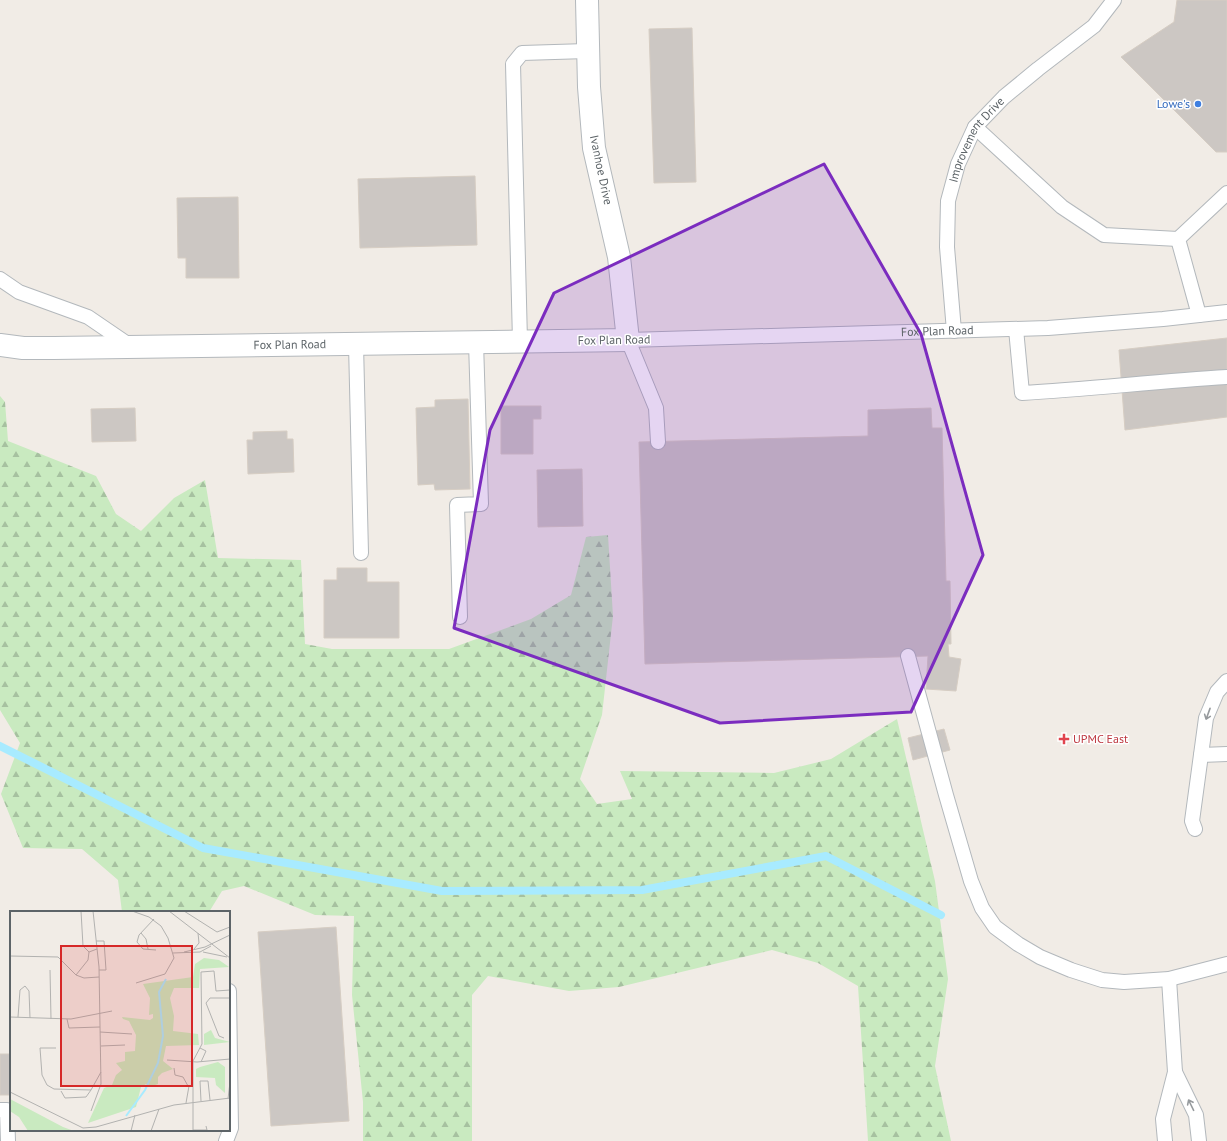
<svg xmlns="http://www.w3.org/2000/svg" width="1227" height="1141" font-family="'PT Sans',sans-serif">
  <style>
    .forest { fill: url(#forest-firs) }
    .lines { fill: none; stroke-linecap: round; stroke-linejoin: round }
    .stream { stroke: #a8ebff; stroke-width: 8 }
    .building { fill: #ccc7c3; stroke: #d6cdc3 }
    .service-casing { stroke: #b3b8bc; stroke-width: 16 }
    .minor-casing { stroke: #b3b8bc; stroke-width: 24 }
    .service { stroke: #fff; stroke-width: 14 }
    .minor { stroke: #fff; stroke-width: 22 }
    .oneway { stroke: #969a9d }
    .marked { fill: #7b2cbf; fill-opacity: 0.2; stroke: #7b2cbf; stroke-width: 3; stroke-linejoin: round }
    .shop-dot { fill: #3f7fe0; stroke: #fff; stroke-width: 1.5 }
    .health-dot { fill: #e0444e; stroke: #fff; stroke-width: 1.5 }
    .labels { text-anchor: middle; stroke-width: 3; stroke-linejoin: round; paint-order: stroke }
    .shop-label { font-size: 12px; fill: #366cbe; stroke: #fff; text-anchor: end }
    .street-label { font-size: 12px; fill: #5d6468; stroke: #fff }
    .health-label { font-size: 12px; fill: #be3a42; stroke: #fff; text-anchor: start }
    .inset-river { fill: none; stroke: #a8ebff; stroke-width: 2 }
    .inset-road { fill: none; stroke: #b2b2b0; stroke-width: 1 }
    .view { fill: #d62828; fill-opacity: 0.15; stroke: #d62828; stroke-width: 2 }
    .inset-edge { fill: none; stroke: #5d6468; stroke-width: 2 }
  </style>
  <defs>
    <pattern id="forest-firs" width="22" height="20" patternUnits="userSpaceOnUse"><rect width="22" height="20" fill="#c9eac0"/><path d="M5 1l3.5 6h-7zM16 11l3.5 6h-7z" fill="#a6c1a0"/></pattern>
  </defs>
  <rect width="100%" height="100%" fill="#f1ece6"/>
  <polygon class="forest" points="0,396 5,402 8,441 96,476 116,514 141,531 174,498 205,480 218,558 301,560 305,644 332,649 449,649 531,619 571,595 586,537 608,535 613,616 602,715 580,779 597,804 632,799 620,771 774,773 831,759 897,719 935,881 948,979 935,1066 951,1141 868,1141 858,986 818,963 772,950 619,987 569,991 488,976 472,995 472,1141 363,1141 363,1102 352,995 354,916 315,915 244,886 222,891 209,912 122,912 118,880 82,849 23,848 1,794 20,743 0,710"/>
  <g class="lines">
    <polyline class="stream" points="0,746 203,848 442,891 642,890 826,856 941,915"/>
  </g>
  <g class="building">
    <polygon points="1177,0 1227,0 1227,152 1216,152 1121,57 1174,22"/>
    <polygon points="692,28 696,182 654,183 649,29"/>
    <polygon points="475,176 477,245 360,248 358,179"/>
    <polygon points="238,197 239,278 186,278 186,258 178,258 177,198"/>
    <polygon points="1227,338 1227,417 1125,430 1119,350"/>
    <polygon points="468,399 470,489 435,490 434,484 418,485 416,408 435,407 435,400"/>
    <polygon points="501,406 541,406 541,419 533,419 533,454 501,454"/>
    <polygon points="135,408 136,441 92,442 91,409"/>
    <polygon points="931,408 932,428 942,428 946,581 950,581 951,644 948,644 949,657 961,659 956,691 926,689 928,656 645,664 639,442 868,436 868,410"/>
    <polygon points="287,431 287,439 293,439 294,472 248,474 247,440 253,440 253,432"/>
    <polygon points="582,469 583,526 538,527 537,470"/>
    <polygon points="337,568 367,568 367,582 399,582 399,638 324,638 324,580 337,580"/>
    <polygon points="944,729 950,750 913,760 908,738"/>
    <polygon points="336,927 349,1121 271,1126 258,932"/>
    <rect x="0" y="1054" width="11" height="41"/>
  </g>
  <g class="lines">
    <g class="service-casing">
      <g id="service">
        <polyline points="975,127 1062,207 1104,235 1178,239"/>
        <polyline points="0,279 19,292 88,317 132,347"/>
        <polyline points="1199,315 1178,239 1227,193"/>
        <path d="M1016,329L1022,393C1091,389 1159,381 1227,377"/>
        <path id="s1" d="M954,331L947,247L948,201L958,164L975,127L1004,97L1038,69L1094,26L1114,0"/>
        <polyline points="520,341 513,64 522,53 587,51"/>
        <polyline points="356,344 361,553"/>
        <path id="s2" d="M658,442L656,408L628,340L1048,328L1163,319L1227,312"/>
        <polyline points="460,617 457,505 481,504 476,342"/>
        <polyline points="908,656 946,795 971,881 982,908 995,927 1018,944 1040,957 1071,970 1102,980 1124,982 1169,979 1227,964"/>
        <polyline points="1201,755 1227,754"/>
        <polyline points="1195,829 1192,821 1206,718 1217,692 1227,681"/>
        <polyline points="1175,1072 1196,1115 1199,1141"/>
        <polyline points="0,1110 7,1110 8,1141"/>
        <polyline points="226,1141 231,1128 229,991"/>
        <polyline points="1165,1141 1163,1119 1175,1072 1169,979"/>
      </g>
    </g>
    <g class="minor-casing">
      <g id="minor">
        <path id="s3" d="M0,345L23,348H54L628,340L619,257L594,148L589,87L587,0"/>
      </g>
    </g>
    <use href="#service" class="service"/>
    <use href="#minor" class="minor"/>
  </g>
  <defs><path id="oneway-shaft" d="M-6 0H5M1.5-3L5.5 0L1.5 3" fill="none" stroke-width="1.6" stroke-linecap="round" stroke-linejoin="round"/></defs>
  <g class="oneway">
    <use href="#oneway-shaft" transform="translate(1208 714) rotate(110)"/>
    <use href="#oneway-shaft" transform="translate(1191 1105) rotate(-116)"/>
  </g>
  <path class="marked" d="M824,164L921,334L983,555L911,712L720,723L454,628L490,430L554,293Z"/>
  <circle class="shop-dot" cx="1198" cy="104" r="4"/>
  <path class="health-dot" d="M1062 733h4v4h4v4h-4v4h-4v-4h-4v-4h4z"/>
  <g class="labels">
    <g class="shop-label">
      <text x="1190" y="108">Lowe's</text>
    </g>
    <g class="street-label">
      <text dy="4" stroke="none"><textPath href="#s1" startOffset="199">Improvement Drive</textPath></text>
      <text transform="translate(601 170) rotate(78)" y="4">Ivanhoe Drive</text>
      <text dy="4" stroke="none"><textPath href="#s2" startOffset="417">Fox Plan Road</textPath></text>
      <text transform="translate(614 340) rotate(-1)" y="4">Fox Plan Road</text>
      <text dy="4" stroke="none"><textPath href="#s3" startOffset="290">Fox Plan Road</textPath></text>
    </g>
    <g class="health-label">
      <text x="1073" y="743">UPMC East</text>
    </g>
  </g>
  <g transform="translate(10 911)">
    <rect width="220" height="220" fill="#f1ece6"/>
    <path d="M194,47L209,49L219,56L190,58L189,77H164L160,87L164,105L163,120L188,123L189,134L156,135L153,150L163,158L152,162L148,166V173L142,175L136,173L131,176L126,196L78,212L94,177L102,174L106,164L112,159L106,152L115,150V141L125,140L126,124L119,110L113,108L112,106L140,109L143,107V103L139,104L140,87L133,73L183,66L185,53ZM201,119L205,127L220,131L194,134V123ZM208,151L215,156V182L206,174L205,167L186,166V158L190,156ZM0,188L53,216L64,220H18L9,206L0,200Z" fill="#c9eac0"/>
    <path class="inset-river" d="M116,205L135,179L148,152L153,125L149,81L156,68"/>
    <path class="inset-road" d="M71,0L73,35L79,41L87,38M122,0L139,6L151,15L158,27L164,47L155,63L126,72M159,0L220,47M174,0L207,21L220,16M144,8L129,24L127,31L133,38L146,39M131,22L136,28L138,38M86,30H94L96,59H89M184,38L189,32L188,22M174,41L195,36L220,24M193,41L217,46M163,42L190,41L201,35M0,45L48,46L66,64L74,67L89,66M40,59L41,108M66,64L78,49L79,41M0,106L61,108L102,100M8,106L10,79L15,75L19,80L20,107M57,108L59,117L90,116M90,121L122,123M214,127L209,125L196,92L200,87H220M91,135L115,134M46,137H30L32,164L37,174L44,178L81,179L91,161M190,137L196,140L191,151M157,149L187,151L220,148M164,157L165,164L173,166L178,175M51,180L55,187L76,186L81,179M0,181L73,217L86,216L164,194L220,187M218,188L220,171M191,190L190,170H198L200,189M176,192L179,175M81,200L91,173L89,56L83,0M183,219H197L196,215M121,220L125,204M141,220L149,198M183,220V150L192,133L191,61L204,60L206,80L220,79V61"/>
    <path class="view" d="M51,35H182V175H51Z"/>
    <rect width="220" height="220" class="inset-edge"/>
  </g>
</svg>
